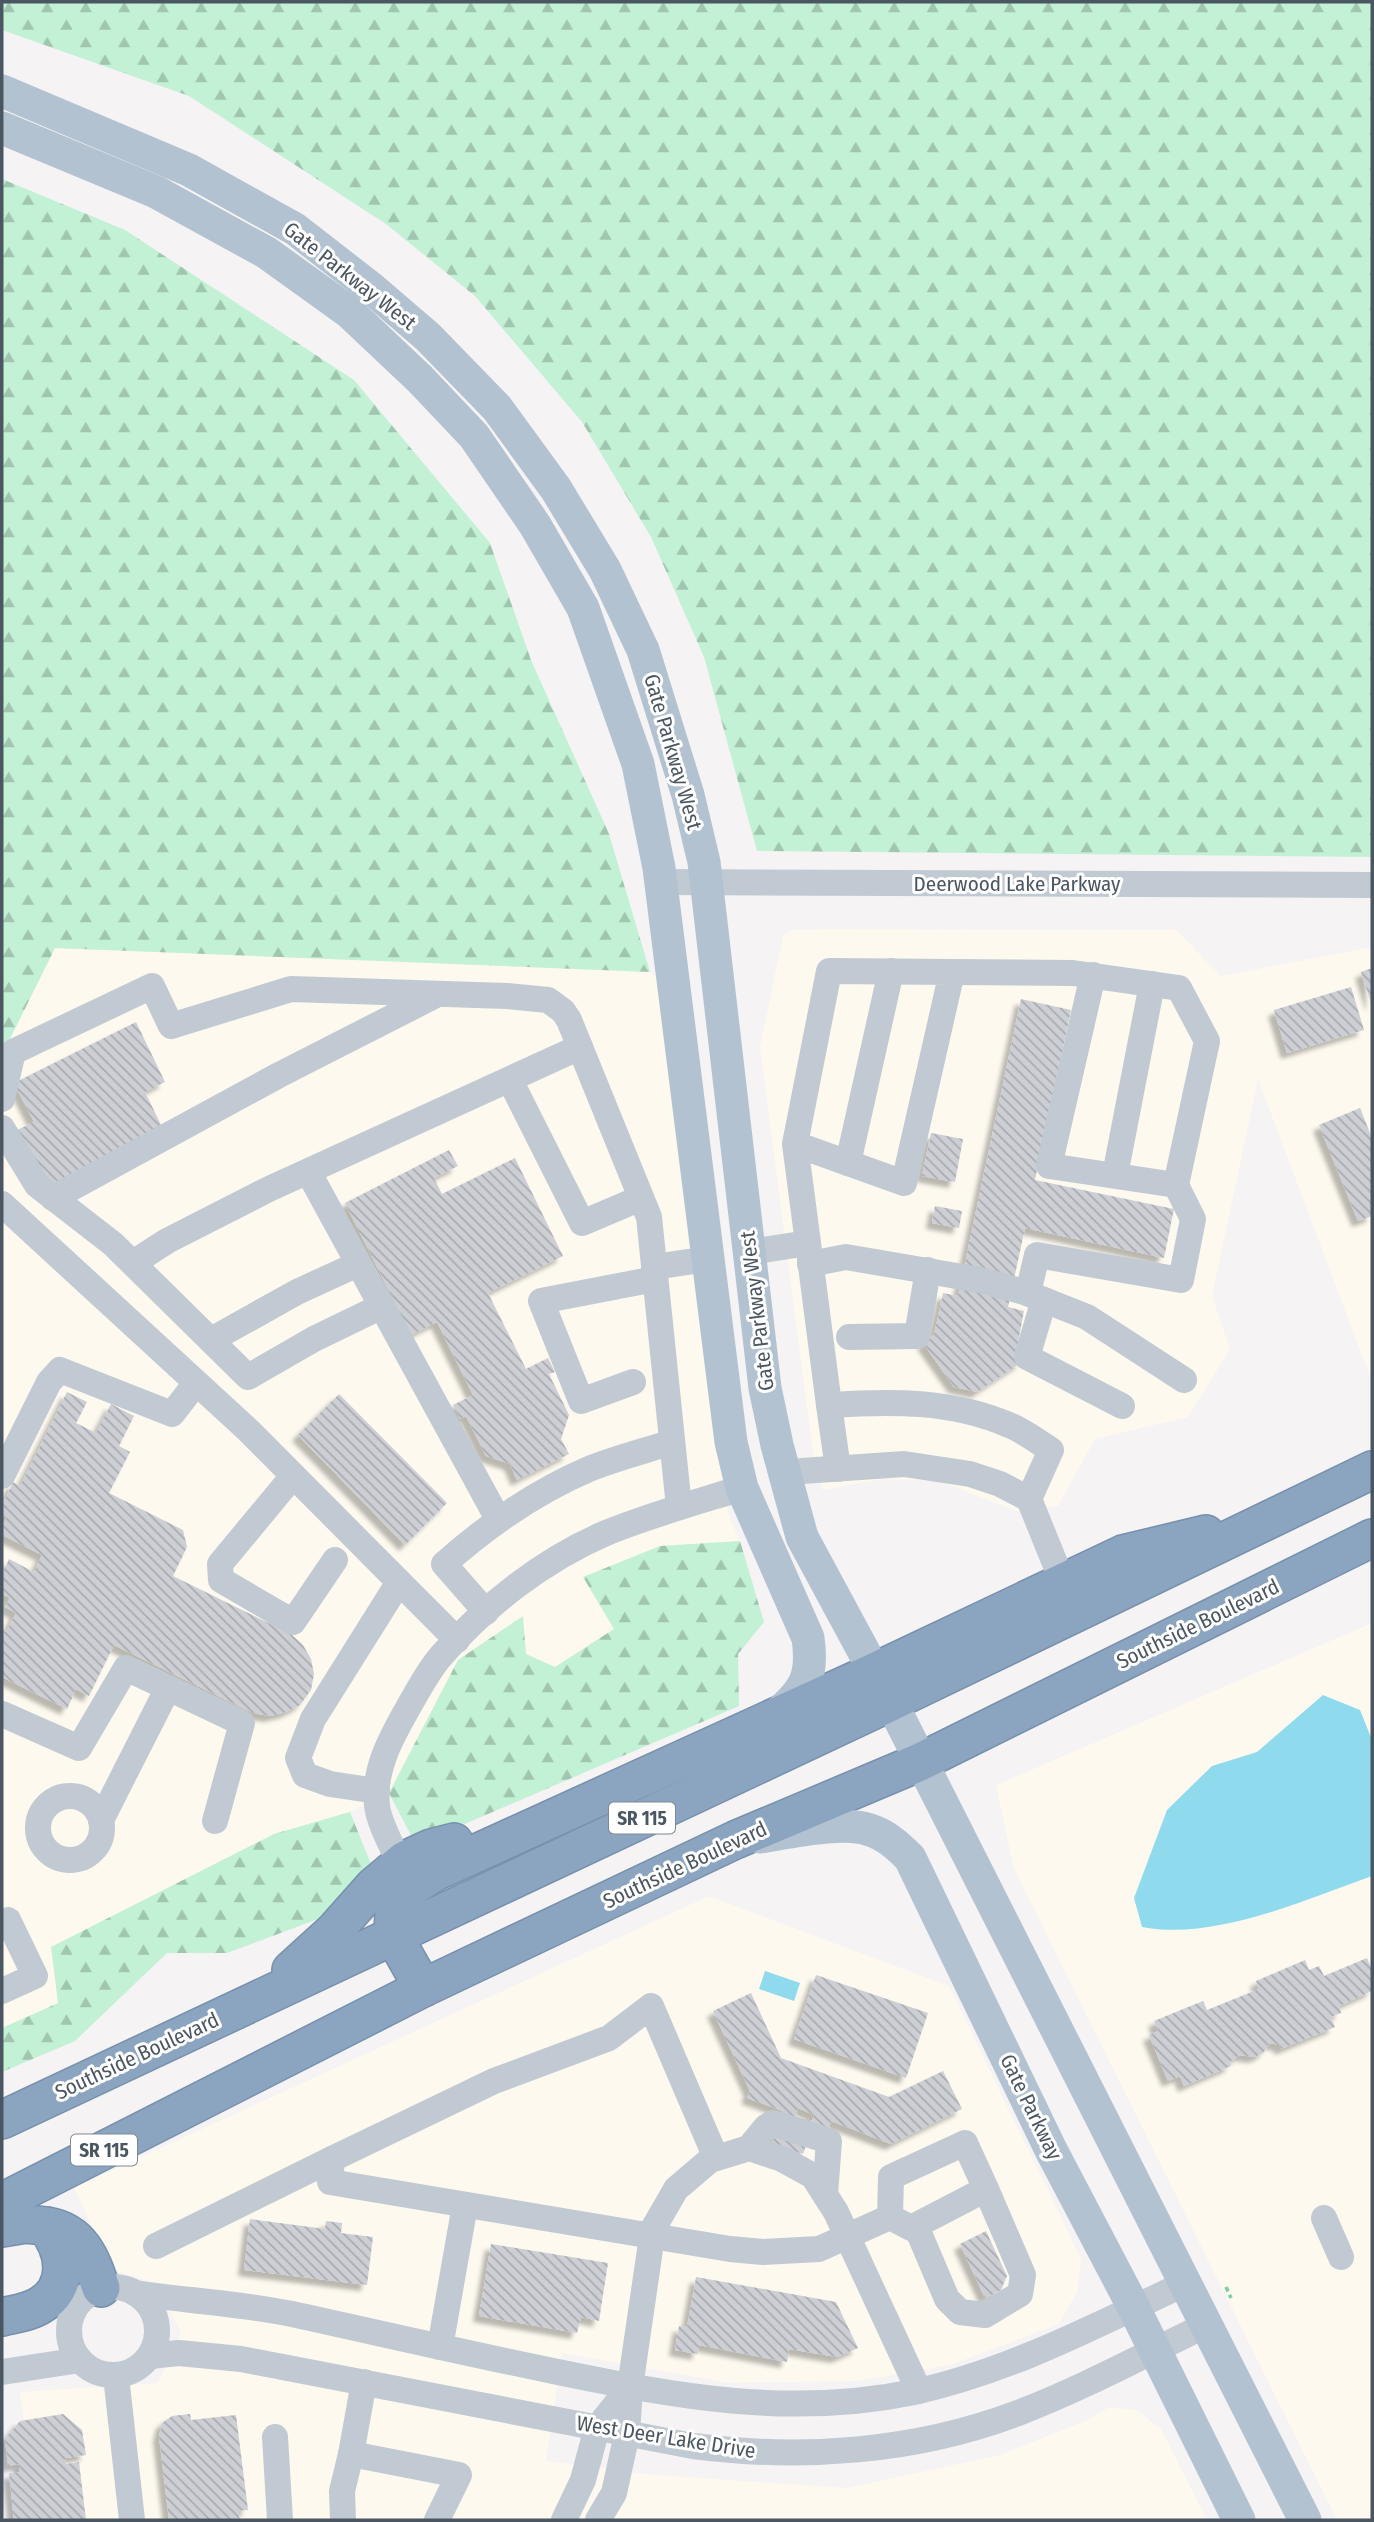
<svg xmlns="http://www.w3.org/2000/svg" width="1374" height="2522" font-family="'Fira Sans Condensed',sans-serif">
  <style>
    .commercial { fill: #fdf9ef }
    .forest { fill: url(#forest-firs) }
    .water { fill: #90daee }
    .building { fill: url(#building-back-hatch); fill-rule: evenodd; filter: url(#shadow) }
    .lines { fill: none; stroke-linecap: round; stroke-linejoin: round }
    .highway-casing { stroke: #7690ad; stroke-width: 40 }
    .path { stroke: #7ad0a6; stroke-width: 3.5; stroke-dasharray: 5 3.5; stroke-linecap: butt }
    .minor { stroke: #c1cad2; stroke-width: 26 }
    .major { stroke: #b3c2d1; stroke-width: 33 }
    .highway { stroke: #8ba5c1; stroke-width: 37 }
    .labels { text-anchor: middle; stroke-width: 6; stroke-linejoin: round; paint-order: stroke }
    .shield { fill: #fff; stroke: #808990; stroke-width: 2 }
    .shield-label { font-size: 19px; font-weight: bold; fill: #4a5661 }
    .street-label { font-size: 21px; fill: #4a5661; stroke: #fff }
  </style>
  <defs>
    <pattern id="forest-firs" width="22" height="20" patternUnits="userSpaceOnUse" patternTransform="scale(1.75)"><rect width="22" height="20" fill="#c3f1d5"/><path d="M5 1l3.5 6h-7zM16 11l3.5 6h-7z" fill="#a0c6b0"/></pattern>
    <pattern id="building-back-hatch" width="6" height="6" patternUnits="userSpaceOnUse" patternTransform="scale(1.75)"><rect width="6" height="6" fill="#cdcfd5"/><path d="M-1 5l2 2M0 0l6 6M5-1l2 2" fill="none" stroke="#a8abb0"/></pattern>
    <filter id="shadow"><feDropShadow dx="-6" dy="6" stdDeviation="2" flood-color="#0004"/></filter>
  </defs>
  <rect width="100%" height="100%" fill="#f5f3f3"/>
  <g class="commercial">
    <polygon points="826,929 1176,930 1221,976 1372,947 1372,1373 1369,1374 1258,1079 1212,1296 1230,1349 1188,1417 1095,1439 1058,1506 1016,1511 939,1481 882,1479 822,1490 813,1453 760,1047 783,936 791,930"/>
    <polygon points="55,948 650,972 658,977 710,1411 729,1516 740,1541 660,1546 584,1577 614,1629 555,1667 526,1655 522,1617 458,1660 389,1793 350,1812 274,1834 59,2003 2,2028 2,1055"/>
    <polygon points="1372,1623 1372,2520 1337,2520 1014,1869 996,1785"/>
    <polygon points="709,1896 949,1986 1081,2259 1077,2292 1059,2324 950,2365 858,2381 729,2383 562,2353 546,2461 655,2475 847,2488 1000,2455 1085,2421 1110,2407 1137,2410 1161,2429 1207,2520 37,2520 20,2392 158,2383 181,2333 156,2283 113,2270 74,2188"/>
  </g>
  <g class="forest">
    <polygon points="2,2 1372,2 1372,857 757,851 704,657 651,537 582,422 475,296 386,224 189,96 2,30"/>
    <polygon points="2,179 125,230 354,380 490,543 531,660 609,834 650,972 55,948 2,1055"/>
    <polygon points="740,1541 764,1622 738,1654 739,1706 416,1845 389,1793 458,1660 523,1616 526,1654 555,1667 614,1629 583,1577 660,1546"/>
    <polygon points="350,1812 371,1864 342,1910 227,1953 167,1953 75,2041 2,2072 2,2028 58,2003 51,1947 274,1834"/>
  </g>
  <g class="water">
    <path d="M1323,1695L1360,1710L1372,1740V1876C1305,1900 1214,1941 1142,1927L1134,1898L1167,1810L1212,1766L1257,1752Z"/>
    <polygon points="765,1971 800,1983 794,2001 759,1989"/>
  </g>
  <g class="building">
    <polygon points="1372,968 1372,1006 1361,972"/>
    <polygon points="1351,987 1364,1030 1287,1053 1274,1010"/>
    <polygon points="1021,999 1071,1010 1035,1180 1174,1209 1164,1258 1025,1228 1008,1307 1024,1311 1016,1353 1022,1362 977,1392 954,1387 923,1343 934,1335 943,1293 958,1296"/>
    <polygon points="136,1022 165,1082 145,1092 163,1129 43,1188 15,1131 34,1122 14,1083"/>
    <polygon points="1360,1108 1372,1138 1372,1216 1358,1221 1319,1125"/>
    <polygon points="931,1133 963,1139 955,1182 922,1176"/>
    <polygon points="449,1150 458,1166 434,1178 442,1194 515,1158 563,1256 488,1293 526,1369 548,1358 555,1372 549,1374 569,1415 561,1439 569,1454 517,1480 510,1464 486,1456 466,1416 460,1419 453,1405 473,1395 437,1322 411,1335 345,1203"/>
    <polygon points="935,1206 962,1211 959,1228 932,1223"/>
    <polygon points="67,1392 87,1402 76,1423 96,1433 111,1404 134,1416 119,1446 130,1452 109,1493 183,1530 187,1547 173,1576 291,1634 303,1645 311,1659 314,1674 311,1690 300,1705 286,1712 270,1716 253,1713 114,1645 89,1696 76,1689 67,1709 2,1677 2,1630 6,1632 16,1613 5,1607 10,1598 2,1594 2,1574 9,1559 34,1572 42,1555 2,1535 2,1527 7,1517 2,1514 2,1506 13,1482 20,1486"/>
    <polygon points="339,1394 447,1503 405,1545 298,1435"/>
    <polygon points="1367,1958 1372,1970 1372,1991 1339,2006 1341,2013 1331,2017 1335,2027 1281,2049 1279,2045 1270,2043 1263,2053 1255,2057 1240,2055 1230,2062 1231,2066 1184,2086 1180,2076 1168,2081 1149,2035 1158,2031 1154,2021 1203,2001 1207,2010 1259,1989 1256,1981 1305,1960 1309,1970 1319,1966 1324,1976"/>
    <polygon points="816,1975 928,2013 906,2078 794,2039"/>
    <path d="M751,1993L781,2058L889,2097L943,2071L962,2109L891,2144L831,2121L829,2128L814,2122L803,2154L772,2144L783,2111L747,2098L750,2091L713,2011ZM798,2108L814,2115L812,2121L796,2116Z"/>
    <polygon points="250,2219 325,2229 326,2221 342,2223 341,2233 373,2237 367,2285 244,2270"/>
    <polygon points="986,2231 1007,2276 1001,2290 985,2298 960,2244"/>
    <polygon points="491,2244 608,2263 599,2321 581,2317 577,2333 479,2316"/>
    <polygon points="696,2277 836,2302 858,2348 837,2357 789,2349 787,2362 699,2345 698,2354 675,2350 679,2326 687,2327"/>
    <polygon points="63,2414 82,2430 86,2455 65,2458 66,2464 79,2462 86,2520 14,2520 9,2473 20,2472 19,2464 8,2466 5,2439 20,2421"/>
    <polygon points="190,2414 191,2420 236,2415 248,2510 238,2511 240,2520 169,2520 159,2436 162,2423 172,2416"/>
  </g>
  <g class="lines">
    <g class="highway-casing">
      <g id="highway">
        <polyline points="291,1970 334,1931 374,1886 405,1860 431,1848 454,1842"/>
        <polyline points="423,1988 393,1935 394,1912 406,1891 435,1872 874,1672 1123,1554 1206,1534"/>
        <polyline points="2,2120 891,1702 1372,1470"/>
        <polyline points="2,2202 423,1988 735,1840 920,1762 1372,1538"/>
        <path d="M47,2226C82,2232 91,2259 101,2288"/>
        <path d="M2,2228L26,2224L45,2226C66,2251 71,2288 39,2306C27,2313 14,2314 2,2317"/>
      </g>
    </g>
    <polyline class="path" points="1226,2287 1231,2298"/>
    <g class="minor">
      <polyline points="661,882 1372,885"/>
      <polyline points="952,972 1073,973 1179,988 1207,1041 1176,1185 1049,1166 1093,975"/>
      <polyline points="510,1080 582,1223 641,1198"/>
      <polyline points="2,1099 13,1052 152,986 171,1026 291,989 507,996 548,1000 563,1011 569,1020 649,1217 679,1507"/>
      <polyline points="2,1128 37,1185 113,1244 248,1377 314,1339 382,1306"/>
      <polyline points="848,1163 891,971"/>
      <polyline points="309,1173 498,1519"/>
      <polyline points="1115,1175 1152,984"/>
      <polyline points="53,1198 279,1075 434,996"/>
      <polyline points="2,1204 249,1431 457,1640"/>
      <path d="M808,1243L829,1405C891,1401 951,1400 1009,1425C1024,1431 1038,1442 1051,1450L1029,1499L1063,1583"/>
      <polyline points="750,1252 808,1243 795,1144 829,971 952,972 904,1183 795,1144"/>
      <polyline points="133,1263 167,1241 269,1189 580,1047"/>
      <polyline points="810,1264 846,1257 980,1280 1024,1292 1087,1317 1184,1380"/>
      <polyline points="654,1267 708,1259"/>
      <polyline points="1028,1293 1037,1255 1181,1280 1193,1219 1176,1185"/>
      <polyline points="1044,1300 1027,1357 1122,1406"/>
      <polyline points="849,1337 917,1336 928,1270"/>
      <polyline points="211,1340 297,1292 358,1264"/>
      <polyline points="633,1382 581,1401 541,1301 655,1279"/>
      <polyline points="829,1405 838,1469"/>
      <polyline points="2,1476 49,1382 60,1370 172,1414 196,1383"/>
      <polyline points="293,1476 220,1564 221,1580 293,1622 335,1560"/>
      <polyline points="785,1477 802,1471 904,1464 970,1474 1000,1484 1029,1499"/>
      <path d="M486,1612L444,1564C488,1525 535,1492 589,1469C616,1458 645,1451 672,1442"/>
      <polyline points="2,1714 79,1748 126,1668 242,1723 215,1821"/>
      <polyline points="377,1791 330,1784 305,1775 298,1758 313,1719 399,1582"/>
      <circle cx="70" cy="1828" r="32"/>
      <polyline points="101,1820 168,1688"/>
      <path d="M400,1864C393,1848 378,1821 377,1805C373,1769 392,1736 409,1706C419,1689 428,1671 441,1656C486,1605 543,1560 606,1533C650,1515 697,1502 742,1488"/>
      <polyline points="2,1922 8,1920 35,1976 2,1991"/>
      <polyline points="749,2148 766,2127 773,2123 829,2141 825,2195"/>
      <polyline points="716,2158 651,2006 609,2038 494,2081 332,2159 330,2182 730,2249 763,2252 819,2249 890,2217 911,2228 986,2189 965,2143 891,2177 890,2217"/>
      <polyline points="1324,2218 1341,2257"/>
      <polyline points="916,2226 947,2299 960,2312 985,2315 1020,2294 1023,2275 986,2189"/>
      <polyline points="156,2246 332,2159"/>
      <circle cx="113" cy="2331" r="44"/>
      <path d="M135,2293C187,2301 240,2303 292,2314C379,2333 465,2353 553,2371C674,2396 790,2418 914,2392C1010,2371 1097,2325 1186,2283"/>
      <polyline points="440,2347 465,2205"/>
      <path d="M150,2356L179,2353L241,2359L693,2446C802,2460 915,2452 1018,2413C1083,2388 1144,2355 1206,2325"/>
      <polyline points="2,2372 80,2360"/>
      <polyline points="116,2376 132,2520"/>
      <polyline points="364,2382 351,2454 459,2475 437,2520"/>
      <polyline points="630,2387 653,2229 676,2189 710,2160 749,2148 782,2159 813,2176 836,2212 919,2391"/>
      <polyline points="275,2437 280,2520"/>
      <polyline points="343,2520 342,2491 351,2454"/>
      <polyline points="564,2520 583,2480 597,2428 630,2387 627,2434 614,2493 598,2520"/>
    </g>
    <g class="major">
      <polyline points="2,91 189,170 295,229 371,288 428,337 497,408 556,489 605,570 643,650 688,795 704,862 765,1388 777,1445 802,1537 891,1702 1305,2520"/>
      <path d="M2,128L156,192L267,253L349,312L420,379L474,436L535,525L583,608L638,764L659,868L731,1442L742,1488L808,1638C814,1681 803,1690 774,1718"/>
      <path d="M760,1837C787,1833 844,1820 870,1830C886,1835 898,1846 910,1858L1051,2150L1134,2308L1239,2520"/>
    </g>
    <use href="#highway" class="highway"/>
  </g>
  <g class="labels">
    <g class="shield">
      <rect x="609" y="1802.5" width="66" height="31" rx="5"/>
      <rect x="71" y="2134.5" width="66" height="31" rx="5"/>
    </g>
    <g class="shield-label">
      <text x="642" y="1825">SR 115</text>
      <text x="104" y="2157">SR 115</text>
    </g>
    <g class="street-label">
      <text transform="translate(350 276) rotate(38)" y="7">Gate Parkway West</text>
      <text transform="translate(673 752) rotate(74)" y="7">Gate Parkway West</text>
      <text x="1017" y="891">Deerwood Lake Parkway</text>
      <text transform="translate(757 1311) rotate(-97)" y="7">Gate Parkway West</text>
      <text transform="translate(1198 1624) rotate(-26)" y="7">Southside Boulevard</text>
      <text transform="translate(685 1865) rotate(-25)" y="7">Southside Boulevard</text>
      <text transform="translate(137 2056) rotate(-25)" y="7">Southside Boulevard</text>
      <text transform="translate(1031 2107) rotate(64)" y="7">Gate Parkway</text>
      <text transform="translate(666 2437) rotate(9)" y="7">West Deer Lake Drive</text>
    </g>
  </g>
  <rect width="1374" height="2522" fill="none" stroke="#4a5661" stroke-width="7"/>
</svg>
